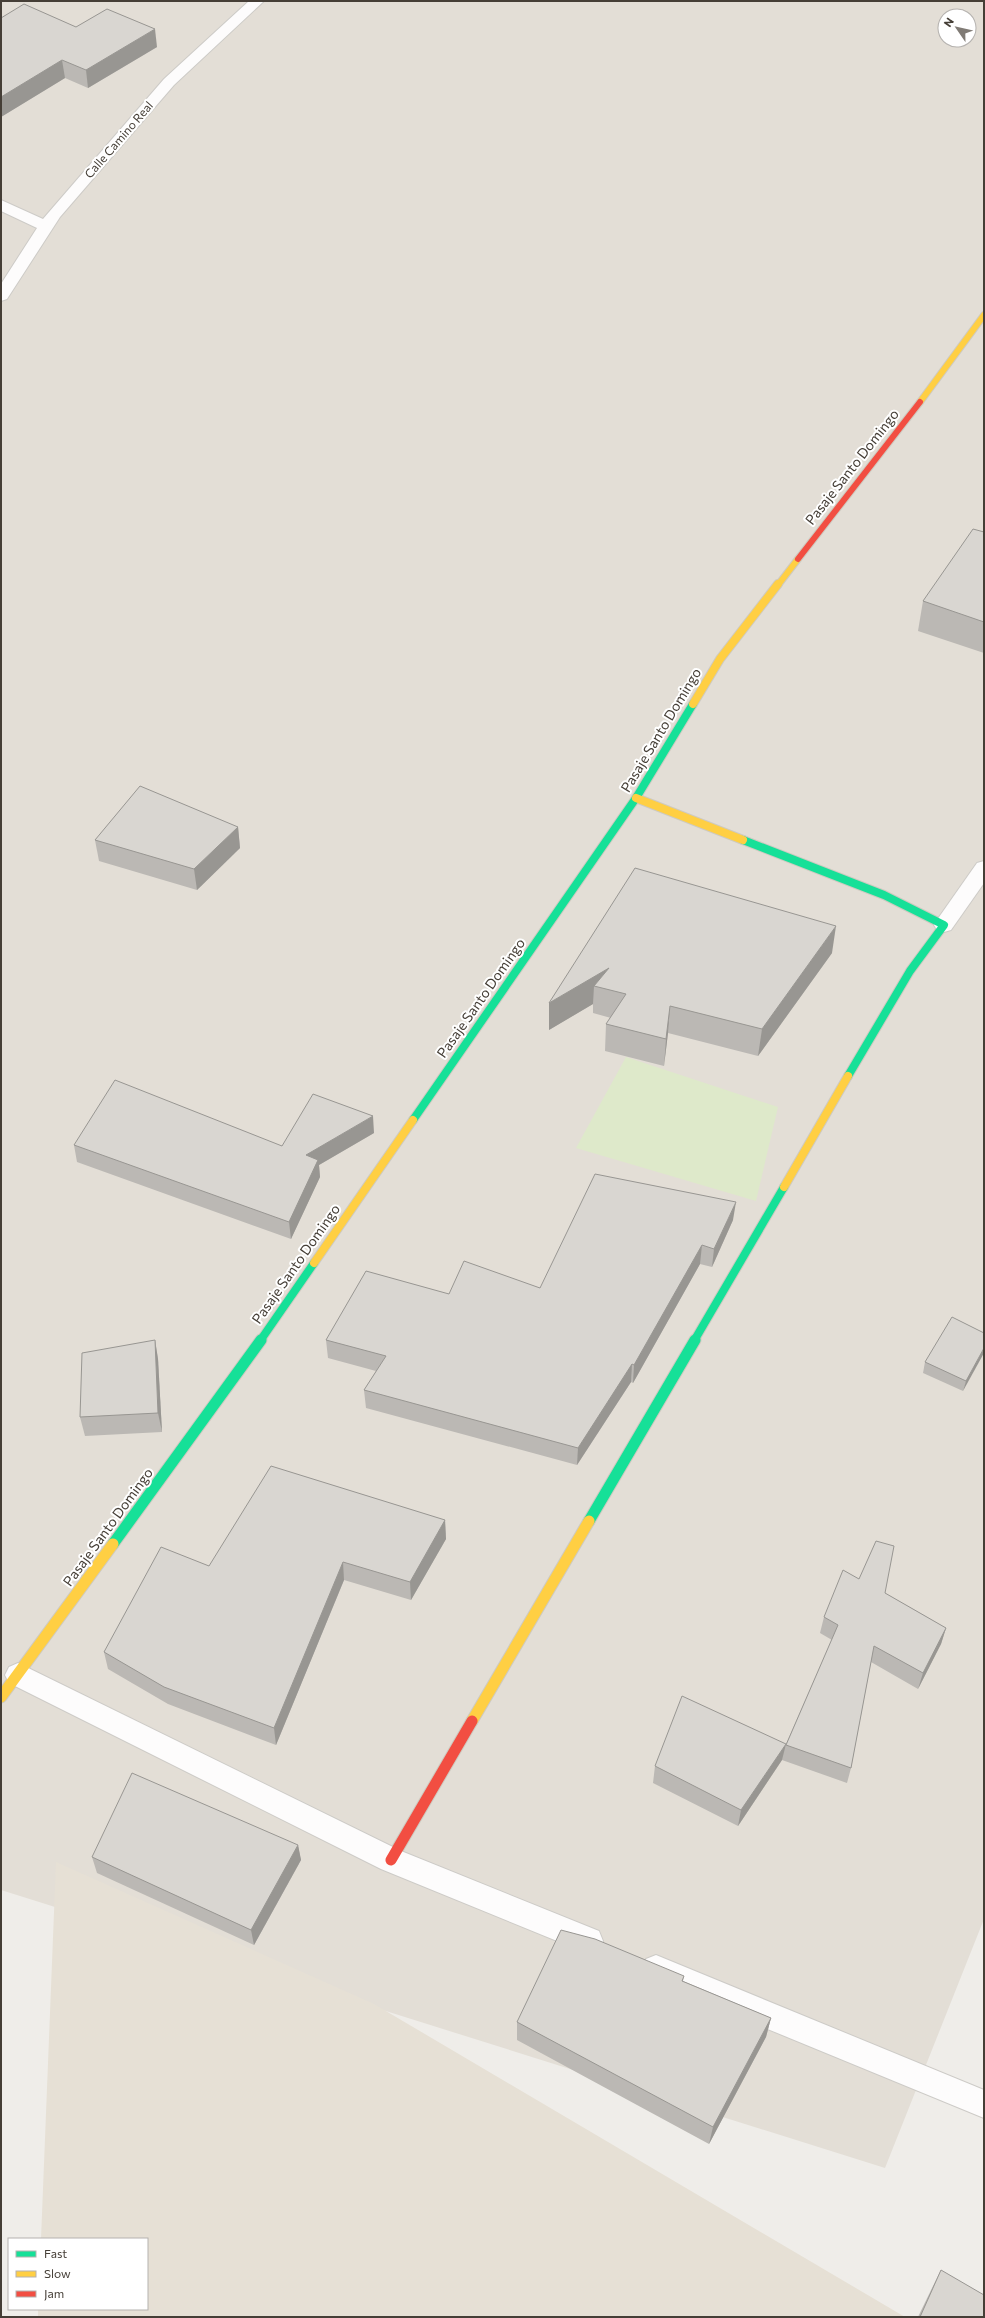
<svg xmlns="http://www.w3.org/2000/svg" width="985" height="2318" font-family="Commissioner,sans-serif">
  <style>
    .residential { fill: #e3ded6; fill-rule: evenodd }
    .education { fill: #e6e0d5 }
    .green { fill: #dee9ca }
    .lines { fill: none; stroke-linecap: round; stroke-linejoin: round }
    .street-casing { stroke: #cdcbc7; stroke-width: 2 }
    .fast-far1-casing { stroke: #cecac0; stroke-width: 10 }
    .fast-casing { stroke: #cecac0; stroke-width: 13 }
    .slow-far2-casing { stroke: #cecac0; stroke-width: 8 }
    .slow-far1-casing { stroke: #cecac0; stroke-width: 10 }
    .slow-casing { stroke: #cecac0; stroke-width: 13 }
    .jam-far1-casing { stroke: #cecac0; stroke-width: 8 }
    .jam-casing { stroke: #cecac0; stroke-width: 13 }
    .street { fill: #fdfcfc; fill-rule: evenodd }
    .fast-far1 { stroke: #16e098; stroke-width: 8 }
    .fast { stroke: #16e098; stroke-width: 11 }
    .slow-far2 { stroke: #ffcf43; stroke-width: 6 }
    .slow-far1 { stroke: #ffcf43; stroke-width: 8 }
    .slow { stroke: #ffcf43; stroke-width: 11 }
    .jam-far1 { stroke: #f24e42; stroke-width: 6 }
    .jam { stroke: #f24e42; stroke-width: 11 }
    .wall { fill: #bbb8b4 }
    .shaded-wall { fill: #989692 }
    .building { fill: #d9d6d1; stroke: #989692 }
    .labels { text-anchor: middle; stroke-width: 4; stroke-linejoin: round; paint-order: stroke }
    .far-street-label { font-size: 12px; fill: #453e36; stroke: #fff }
    .street-label { font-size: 14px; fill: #453e36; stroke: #fff }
  </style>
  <rect width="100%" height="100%" fill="#efede9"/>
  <path class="residential" d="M1,1H984V1919L885,2168L1,1890ZM945,16H969V40H945Z"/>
  <polygon class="education" points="56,1862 374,2004 905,2317 38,2317 38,2309 147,2309 147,2239 41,2239"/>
  <polygon class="green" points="626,1057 778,1107 756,1201 576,1148"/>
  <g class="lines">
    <g class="street-casing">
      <g id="street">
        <polygon points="249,1 264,1 174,85 60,217 7,299 1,301 1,284 37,228 1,211 1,200 43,219 164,79"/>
        <polygon points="984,861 984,883 951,930 944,932 937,930 934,925 937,920 977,863"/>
        <polygon points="18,1663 401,1851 599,1931 603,1941 599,1951 589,1954 381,1869 9,1683 5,1675 9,1667"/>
        <polygon points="656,1955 984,2090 984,2118 646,1979 642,1969 646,1959"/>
      </g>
    </g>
    <g class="fast-far1-casing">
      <g id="fast-far1">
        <polyline points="743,840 884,895 944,925 910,971 848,1076"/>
        <polyline points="413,1120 636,798 693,704"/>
        <polyline points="260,1341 314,1263"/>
        <polyline points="694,1341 784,1187"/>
      </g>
    </g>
    <g class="fast-casing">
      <g id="fast">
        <polyline points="589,1521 695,1340"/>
        <polyline points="113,1544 261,1340"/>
      </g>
    </g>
    <g class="slow-far2-casing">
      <g id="slow-far2">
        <polyline points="920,402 984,315"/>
        <polyline points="778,585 798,559"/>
      </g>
    </g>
    <g class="slow-far1-casing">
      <g id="slow-far1">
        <polyline points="693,704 720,659 778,584"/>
        <polyline points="636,798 743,840"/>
        <polyline points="784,1187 848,1076"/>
        <polyline points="314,1263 413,1120"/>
      </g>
    </g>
    <g class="slow-casing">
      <g id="slow">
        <polyline points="1,1697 113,1544"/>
        <polyline points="472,1721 589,1521"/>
      </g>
    </g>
    <g class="jam-far1-casing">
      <polyline id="jam-far1" points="798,559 920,402"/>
    </g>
    <g class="jam-casing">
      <polyline id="jam" points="391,1860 472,1721"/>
    </g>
    <use href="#street" class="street"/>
    <use href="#fast-far1" class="fast-far1"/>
    <use href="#fast" class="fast"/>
    <use href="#slow-far2" class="slow-far2"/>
    <use href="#slow-far1" class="slow-far1"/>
    <use href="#slow" class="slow"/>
    <use href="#jam-far1" class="jam-far1"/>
    <use href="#jam" class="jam"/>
  </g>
  <g class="wall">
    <polygon points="1,18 76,27 157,47 88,88 65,78 1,117"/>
    <polygon points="984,532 984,653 918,631 923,601"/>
    <polygon points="238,827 240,848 197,890 99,861 95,840"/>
    <polygon points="635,868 832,953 758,1056 668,1033 664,1066 605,1051 606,1024 611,1018 593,1013 593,1004 549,1030"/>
    <polygon points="374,1133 319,1165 320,1177 291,1239 77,1162 74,1145 282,1146"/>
    <polygon points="733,1220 712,1267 700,1264 633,1383 631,1382 577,1465 366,1408 364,1390 376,1371 328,1358 326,1340 449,1294 540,1288"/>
    <polygon points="984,1333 963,1391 923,1373 925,1362"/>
    <polygon points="155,1340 158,1359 162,1432 85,1436 80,1417"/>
    <polygon points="445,1520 446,1539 411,1600 344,1580 276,1745 168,1704 108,1669 104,1652"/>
    <polygon points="885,1593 946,1628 941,1644 918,1689 871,1662 851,1768 847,1783 782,1760 738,1826 653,1783 655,1766 786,1744 832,1640 820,1633 824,1617"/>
    <polygon points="298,1845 301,1860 254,1945 97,1873 92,1857"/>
    <polygon points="684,1976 683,1981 771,2018 766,2037 709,2144 517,2040 517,2022"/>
    <polygon points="941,2270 984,2317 918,2317 933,2286"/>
  </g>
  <g class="shaded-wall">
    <polygon points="155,29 157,47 88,88 86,70"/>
    <polygon points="62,60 65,78 1,117 1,97"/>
    <polygon points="238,827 240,848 197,890 194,869"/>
    <polygon points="836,926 832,953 758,1056 762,1029"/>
    <polygon points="609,968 594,986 593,1004 549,1030 549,1003"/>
    <polygon points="670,1006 668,1033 664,1066 666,1039"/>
    <polygon points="373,1116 374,1133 319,1165 320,1177 291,1239 289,1222 306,1155"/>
    <polygon points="736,1202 733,1220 712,1267 714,1249"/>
    <polygon points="702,1245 700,1264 633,1383 634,1365"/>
    <polygon points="155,1340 158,1359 162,1432 158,1413"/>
    <polygon points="984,1348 984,1353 963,1391 966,1381"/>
    <polygon points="632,1364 631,1382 577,1465 578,1448"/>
    <polygon points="445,1520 446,1539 411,1600 410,1582"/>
    <polygon points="343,1562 344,1580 276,1745 274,1728"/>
    <polygon points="946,1628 941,1644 918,1689 923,1673"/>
    <polygon points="786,1744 782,1760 738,1826 741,1810"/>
    <polygon points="298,1845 301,1860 254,1945 251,1930"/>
    <polygon points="771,2018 766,2037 709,2144 713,2127"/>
  </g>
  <g class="building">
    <polygon points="24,4 76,27 107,9 155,29 86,70 62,60 1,97 1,18"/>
    <polygon points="973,529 984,532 984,622 923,601"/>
    <polygon points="140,786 238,827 194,869 95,840"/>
    <polygon points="635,868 836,926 762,1029 670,1006 666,1039 606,1024 626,994 594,986 609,968 549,1003"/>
    <polygon points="115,1080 282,1146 313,1094 373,1116 306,1155 318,1160 289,1222 74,1145"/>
    <polygon points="595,1174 736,1202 714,1249 702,1245 634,1365 632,1364 578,1448 364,1390 386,1356 326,1340 366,1271 449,1294 464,1261 540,1288"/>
    <polygon points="952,1317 984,1333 984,1348 966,1381 925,1362"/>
    <polygon points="155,1340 158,1413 80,1417 82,1353"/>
    <polygon points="271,1466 445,1520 410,1582 343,1562 274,1728 164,1687 104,1652 161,1547 209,1566"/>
    <polygon points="876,1541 894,1546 885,1593 946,1628 923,1673 874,1646 851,1768 786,1745 838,1625 824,1617 843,1570 859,1579"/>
    <polygon points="682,1696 786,1744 741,1810 655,1766"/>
    <polygon points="132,1773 298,1845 251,1930 92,1857"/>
    <polygon points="561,1930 595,1939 684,1976 682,1981 771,2018 713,2127 517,2022"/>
    <polygon points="941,2270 984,2295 984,2317 920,2317"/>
  </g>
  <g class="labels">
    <g class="far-street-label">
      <text transform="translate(119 140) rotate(-49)" y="4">Calle Camino Real</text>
    </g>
    <g class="street-label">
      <text transform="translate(852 467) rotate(-52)" y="5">Pasaje Santo Domingo</text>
      <text transform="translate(661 730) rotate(-59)" y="5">Pasaje Santo Domingo</text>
      <text transform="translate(481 998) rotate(-55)" y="5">Pasaje Santo Domingo</text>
      <text transform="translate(296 1264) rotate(-55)" y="5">Pasaje Santo Domingo</text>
      <text transform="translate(108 1527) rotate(-54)" y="5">Pasaje Santo Domingo</text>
    </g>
  </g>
  <rect width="985" height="2318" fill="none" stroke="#453e36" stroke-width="4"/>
  <rect x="8" y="2238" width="140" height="72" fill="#ffffff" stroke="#b5b2af"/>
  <rect x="16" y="2251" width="20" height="6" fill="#16e098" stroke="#b5b2af"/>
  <text x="44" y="2258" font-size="12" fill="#453e36">Fast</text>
  <rect x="16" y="2271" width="20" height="6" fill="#ffcf43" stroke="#b5b2af"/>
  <text x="44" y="2278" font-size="12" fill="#453e36">Slow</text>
  <rect x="16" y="2291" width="20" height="6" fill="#f24e42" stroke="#b5b2af"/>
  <text x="44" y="2298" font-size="12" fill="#453e36">Jam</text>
  <g transform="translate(957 28) rotate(304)"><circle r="19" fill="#ffffff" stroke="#b5b2af"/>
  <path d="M0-3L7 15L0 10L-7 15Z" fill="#807b75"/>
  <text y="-6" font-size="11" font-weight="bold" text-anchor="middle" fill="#453e36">N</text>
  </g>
</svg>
